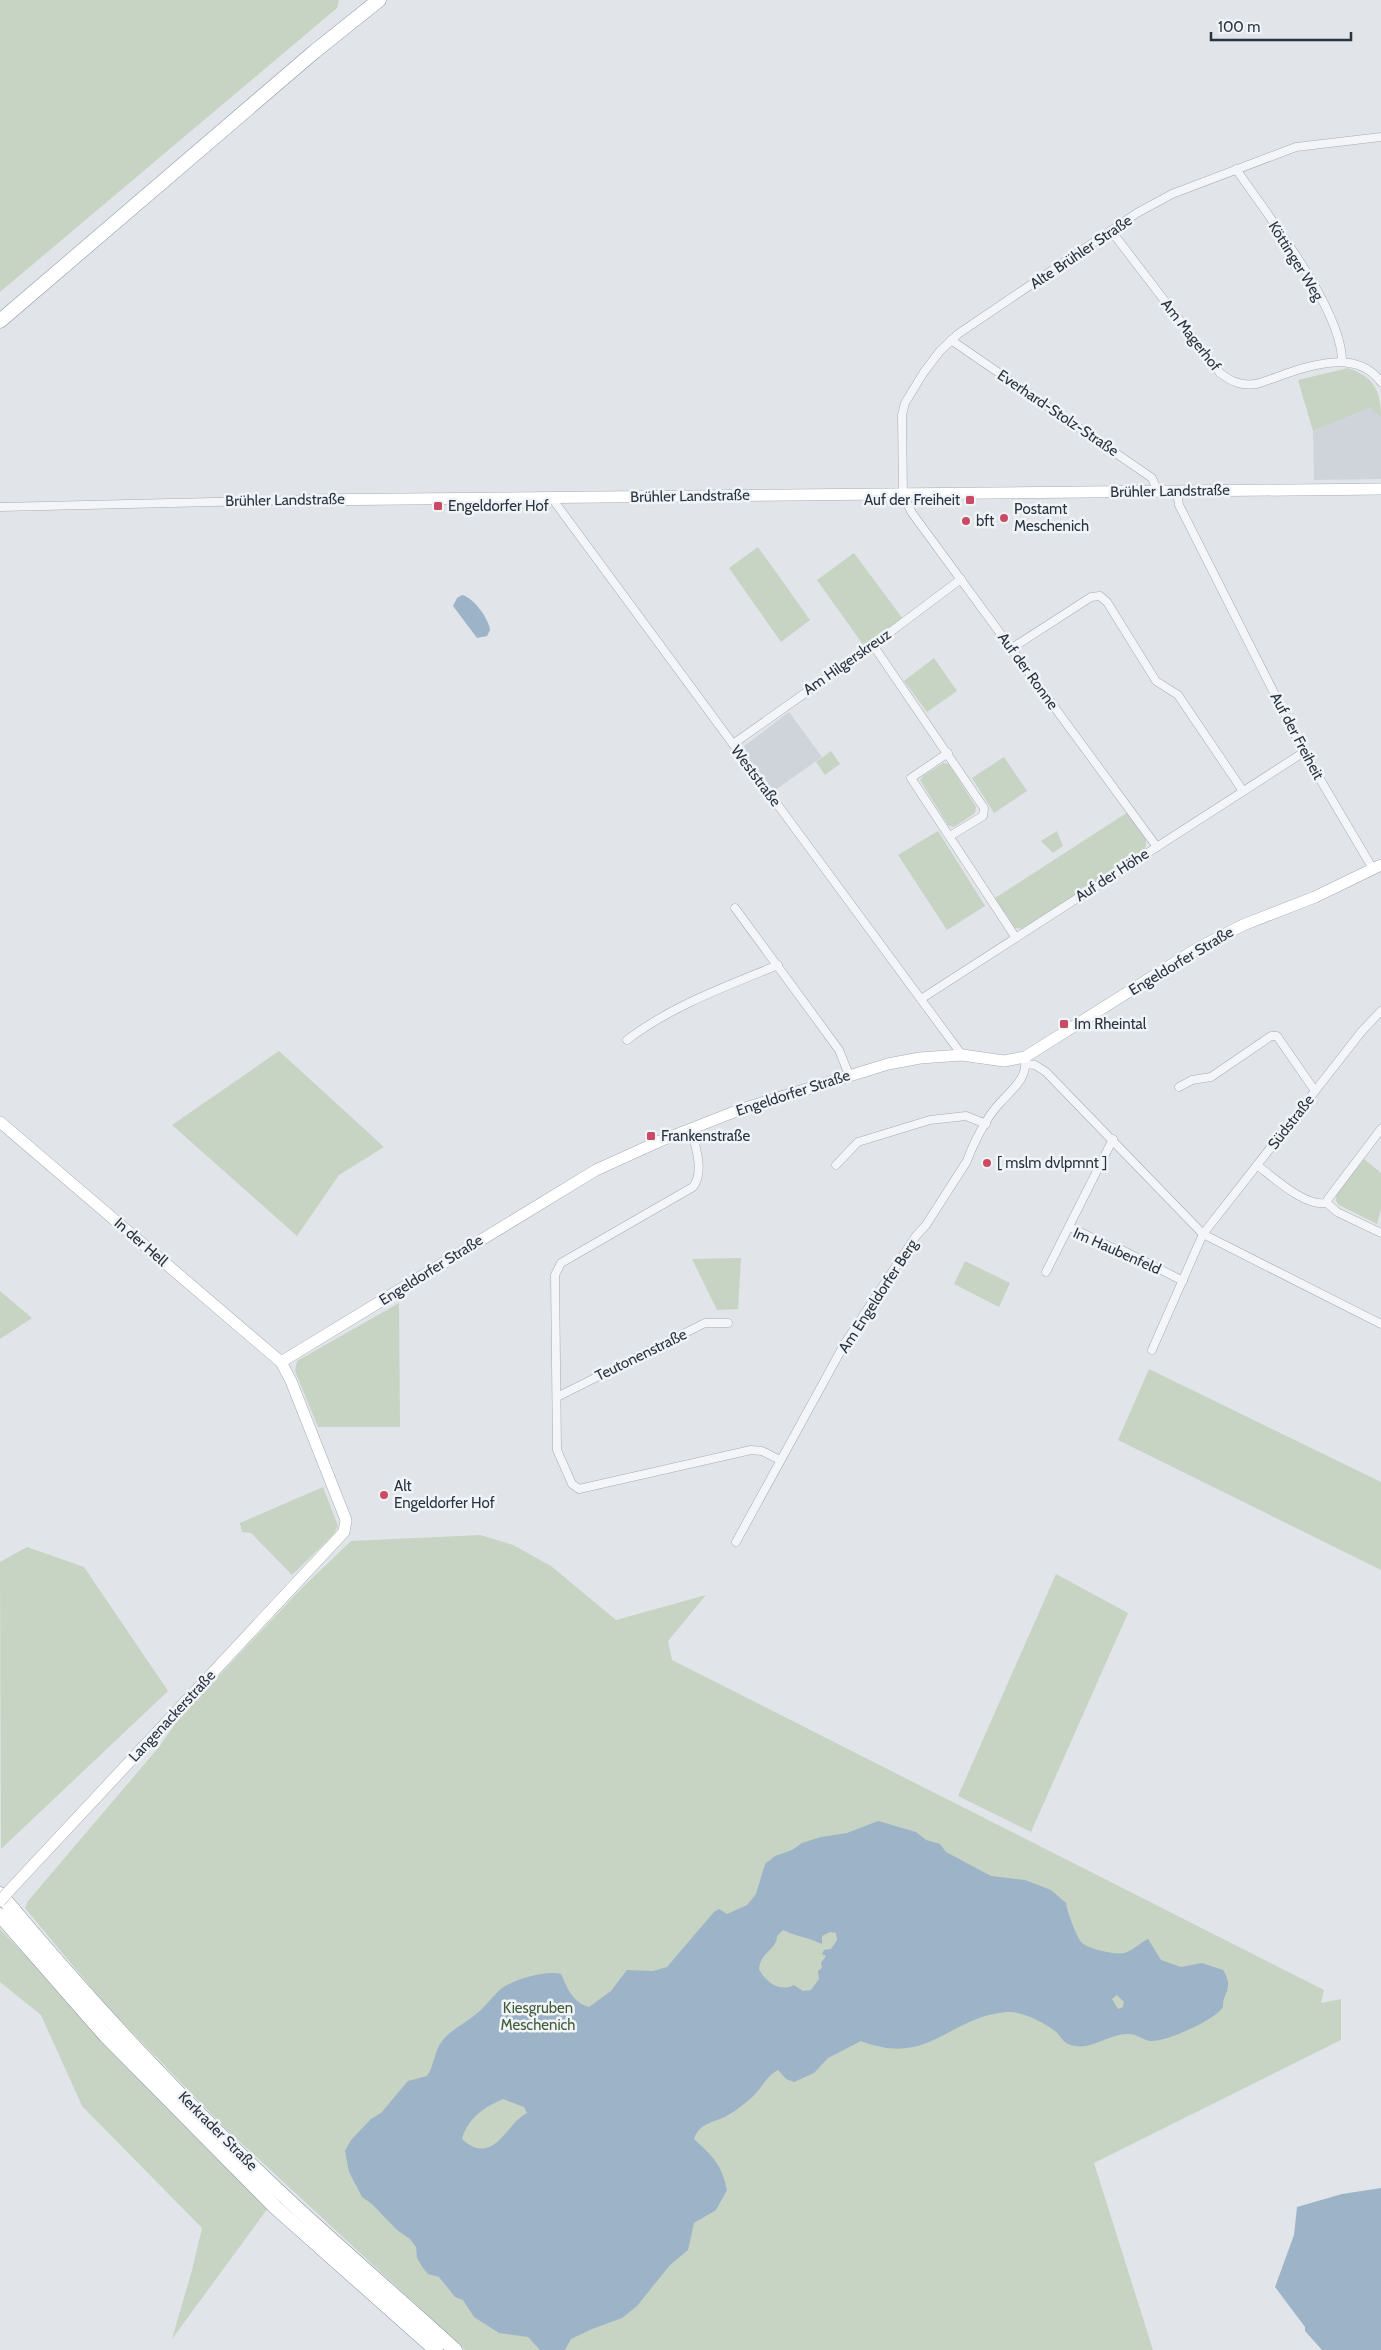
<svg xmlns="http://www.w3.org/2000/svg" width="1381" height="2350" font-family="Cabin,sans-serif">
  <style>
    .built { fill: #cfd4db }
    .green { fill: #c7d3c3 }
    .water { fill: #9db4c8; fill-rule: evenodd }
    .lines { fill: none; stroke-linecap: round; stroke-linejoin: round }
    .street-casing { stroke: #a6acb3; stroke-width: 9 }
    .secondary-casing { stroke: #a6acb3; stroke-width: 12 }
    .highway-casing { stroke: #8993a0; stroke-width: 15 }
    .street { stroke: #f4f5f8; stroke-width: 8 }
    .secondary { stroke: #fff; stroke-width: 11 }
    .highway { stroke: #fff; stroke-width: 14 }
    .secondary-bridge-casing { stroke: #a6acb3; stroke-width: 12; stroke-linecap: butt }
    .secondary-bridge { stroke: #fff; stroke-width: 11 }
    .poi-dot { fill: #ca4b63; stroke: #f1f4f7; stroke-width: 2 }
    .labels { text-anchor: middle; stroke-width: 5; stroke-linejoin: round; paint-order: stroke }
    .street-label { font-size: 15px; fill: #2a3341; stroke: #f1f4f7 }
    .poi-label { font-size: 15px; fill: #2a3341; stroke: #f1f4f7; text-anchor: start }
    .park-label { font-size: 15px; fill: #405c38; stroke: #f1f4f7 }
  </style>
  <rect width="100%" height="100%" fill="#e1e5e9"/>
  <g class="built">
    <polygon points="1370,408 1381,417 1381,479 1314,480 1313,431"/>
    <polygon points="789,712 822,757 774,791 743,749 744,746"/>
  </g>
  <g class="green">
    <polygon points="0,0 339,0 337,8 0,292"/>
    <path d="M1348,368C1374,377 1381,391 1381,417L1370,408L1313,431L1298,380Z"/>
    <polygon points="758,547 810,620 781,642 729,568"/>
    <polygon points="854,553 903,619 864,646 817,580"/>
    <polygon points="934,658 957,691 927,712 904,681"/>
    <polygon points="831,751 840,764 825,775 816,762"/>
    <polygon points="1004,757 1027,791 994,813 972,778"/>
    <polygon points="943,763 949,764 976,807 975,813 954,827 948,825 920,780 923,776"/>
    <path d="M1128,812C1137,824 1153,837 1143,852L1024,929L1015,928L995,898Z"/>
    <polygon points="938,831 985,906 947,930 898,855"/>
    <polygon points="1057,831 1063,846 1053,853 1041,841"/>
    <polygon points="279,1051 384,1147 339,1175 297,1236 172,1125"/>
    <polygon points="1364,1159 1381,1173 1381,1209 1377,1224 1339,1205 1336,1201 1336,1194"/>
    <polygon points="741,1258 738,1309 717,1310 692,1259"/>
    <polygon points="965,1261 1010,1283 999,1307 954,1284"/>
    <polygon points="0,1291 32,1318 0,1339"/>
    <polygon points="399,1303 400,1427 318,1427 295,1371 297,1361"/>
    <polygon points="1149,1369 1381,1482 1381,1570 1118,1440"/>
    <polygon points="323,1487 338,1526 334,1534 292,1575 251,1533 242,1532 240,1523"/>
    <polygon points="480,1535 513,1545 551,1566 616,1620 706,1595 668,1641 672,1660 1324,1990 1321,2003 1341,1999 1341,2040 1094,2163 1153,2350 465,2350 225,2128 103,2002 25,1908 28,1901 159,1747 179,1718 301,1589 351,1541"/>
    <polygon points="27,1547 84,1567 168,1691 1,1849 0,1562"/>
    <polygon points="1056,1574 1128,1613 1031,1832 958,1796"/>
    <polygon points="0,1929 268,2208 172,2339 192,2270 202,2228 82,2106 41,2015 0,1982"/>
  </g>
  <g class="water">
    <path d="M462,595C473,597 489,619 490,630L487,636L477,638L453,606L457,598Z"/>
    <path d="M878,1821L916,1832L926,1840L940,1844L946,1852L991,1876L1025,1880L1051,1890L1066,1903C1067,1911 1076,1936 1082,1943C1089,1949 1115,1955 1124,1953C1133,1951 1139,1943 1148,1939L1161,1960L1181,1967L1202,1963L1223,1970C1235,1989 1222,1993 1223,2007C1215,2020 1168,2041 1152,2041C1143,2041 1137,2033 1127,2034C1107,2034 1089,2053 1068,2044C1062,2041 1059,2034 1055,2031C1043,2022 1024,2012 1009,2012C949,2015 930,2068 861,2041L828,2058L814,2073L794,2082L786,2079L778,2070C767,2076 765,2083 757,2092C752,2098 737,2110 730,2114C716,2123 700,2121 694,2139C713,2157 721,2163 727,2190L716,2210L694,2223L688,2250L670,2265L637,2306L622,2318L592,2329L571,2339L565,2350H540L528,2337L499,2333L474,2317L463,2300L455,2297L439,2277L428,2274L423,2268L417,2258L416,2247L410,2239L397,2230L372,2204L362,2197L349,2172L345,2151L351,2140L371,2119L381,2113L408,2081L427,2076C434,2066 434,2054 440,2044C449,2030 463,2025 475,2015C486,2007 492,1996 502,1988C515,1979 546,1970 561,1974C568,1989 572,2002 589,2007L611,1991L627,1970L653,1971L667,1967L714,1912L719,1909L727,1914L747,1905L756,1894L765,1864L775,1856L792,1850L802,1843L821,1837L847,1833ZM783,1930C794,1936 808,1937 822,1944V1936L830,1932L836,1933L837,1940L831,1949L824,1950L822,1954L826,1956L821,1963L822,1968L818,1971L819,1979L811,1990L803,1991L794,1985C779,1993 765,1981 759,1969C760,1952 777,1950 777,1936ZM1117,1995L1124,2002L1123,2007L1118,2009L1112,1999ZM503,2099L524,2107L527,2113C506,2123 494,2168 462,2139C468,2118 483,2108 503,2099Z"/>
    <polygon points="1381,2188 1381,2350 1322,2350 1305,2331 1305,2327 1275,2287 1294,2235 1297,2207 1342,2194"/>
  </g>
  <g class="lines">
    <g class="street-casing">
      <g id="street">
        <path d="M1236,169C1266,213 1342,309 1342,361"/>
        <path d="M1112,232L1220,373C1232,382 1241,386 1256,384C1293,373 1352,342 1381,382"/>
        <polyline points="951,340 1152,478 1158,492"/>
        <polyline points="1177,492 1179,505 1304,752 1373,869"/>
        <polyline points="551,497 962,1055"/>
        <polyline points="0,507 302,500"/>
        <polyline points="873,645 984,808 983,816 950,836"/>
        <polyline points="1012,648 1091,597 1100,596 1107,602 1156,681 1178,695 1243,791"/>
        <polyline points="733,744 873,645 961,579"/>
        <polyline points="948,753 911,778 1016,938"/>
        <polyline points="1157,847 912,513 903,494 902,415 905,403 924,372 940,351 958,334 1137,213 1172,194 1296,147 1381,137"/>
        <polyline points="735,908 839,1050 849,1075"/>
        <polyline points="921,999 1304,752"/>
        <path d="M627,1040C671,1006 727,986 778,965"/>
        <polyline points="1026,1064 1035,1065 1046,1072 1203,1234 1381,1324"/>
        <polyline points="1179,1087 1192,1080 1211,1077 1271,1036 1277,1036 1315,1091"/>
        <path d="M691,1128C695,1146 705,1171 693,1187L561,1263L555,1275L557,1450L572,1484L579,1489L751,1450L762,1451L780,1460"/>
        <polyline points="1381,1129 1328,1199 1327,1203 1337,1212 1381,1233"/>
        <polyline points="836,1165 858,1142 930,1120 966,1116 986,1124"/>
        <path d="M1257,1165C1274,1178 1305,1207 1327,1203"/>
        <polyline points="1070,1227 1113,1248 1122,1250 1183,1281"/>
        <polyline points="1046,1272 1113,1139"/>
        <polyline points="1152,1350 1203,1234 1362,1031 1381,1011"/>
        <polyline points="557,1397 705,1323 728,1323"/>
        <path d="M736,1542L845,1343L916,1236L926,1225L967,1161C973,1144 987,1116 1000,1103C1013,1088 1028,1079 1025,1057"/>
      </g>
    </g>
    <g class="secondary-casing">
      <g id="secondary">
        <polyline points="302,500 1381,489"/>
        <polyline points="0,1122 281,1362 291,1381 346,1520 344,1532 8,1892"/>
        <polyline points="281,1362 596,1170 660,1141 739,1110 888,1064 920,1058 962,1055 1004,1061 1025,1057 1198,948 1243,925 1315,897 1381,865"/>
      </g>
    </g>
    <g class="highway-casing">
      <g id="highway">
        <polyline points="0,321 314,52 379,0"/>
        <path d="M0,1894C89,2001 184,2103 286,2198C341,2249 399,2299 455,2350"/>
        <polyline points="0,1915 105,2035 275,2207 436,2350"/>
      </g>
    </g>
    <use href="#street" class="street"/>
    <use href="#secondary" class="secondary"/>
    <use href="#highway" class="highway"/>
    <g class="secondary-bridge-casing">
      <polyline id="secondary-bridge" points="0,1901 8,1892"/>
    </g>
    <use href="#secondary-bridge" class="secondary-bridge"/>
  </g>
  <g class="poi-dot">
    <rect x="965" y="495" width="10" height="10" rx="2.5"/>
    <rect x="433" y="501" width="10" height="10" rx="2.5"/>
    <circle cx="1004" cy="518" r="5"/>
    <circle cx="966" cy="521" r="5"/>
    <rect x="1059" y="1019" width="10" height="10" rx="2.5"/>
    <rect x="646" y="1131" width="10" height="10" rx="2.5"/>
    <circle cx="987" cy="1163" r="5"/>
    <circle cx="384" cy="1495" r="5"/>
  </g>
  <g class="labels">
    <g class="street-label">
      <text transform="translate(1081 252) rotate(-34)" y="5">Alte Brühler Straße</text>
      <text transform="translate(1296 261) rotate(58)" y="5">Köttinger Weg</text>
      <text transform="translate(1191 335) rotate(52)" y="5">Am Magerhof</text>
      <text transform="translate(1058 413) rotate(34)" y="5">Everhard-Stolz-Straße</text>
      <text transform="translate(1170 491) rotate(-1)" y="5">Brühler Landstraße</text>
      <text transform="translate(690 496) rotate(-1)" y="5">Brühler Landstraße</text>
      <text transform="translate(285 500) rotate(-1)" y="5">Brühler Landstraße</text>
      <text transform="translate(847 662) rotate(-35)" y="5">Am Hilgerskreuz</text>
      <text transform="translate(1028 671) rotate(54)" y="5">Auf der Ronne</text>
      <text transform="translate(1297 736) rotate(62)" y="5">Auf der Freiheit</text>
      <text transform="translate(756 776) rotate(53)" y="5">Weststraße</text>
      <text transform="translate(1112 875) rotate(-33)" y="5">Auf der Höhe</text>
      <text transform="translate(1181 961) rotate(-31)" y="5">Engeldorfer Straße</text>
      <text transform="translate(793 1093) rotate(-18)" y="5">Engeldorfer Straße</text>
      <text transform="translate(1291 1122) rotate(-52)" y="5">Südstraße</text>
      <text transform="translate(141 1242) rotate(41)" y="5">In der Hell</text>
      <text transform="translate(1117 1251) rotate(24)" y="5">Im Haubenfeld</text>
      <text transform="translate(431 1270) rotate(-32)" y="5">Engeldorfer Straße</text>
      <text transform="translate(878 1296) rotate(-57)" y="5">Am Engeldorfer Berg</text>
      <text transform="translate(641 1355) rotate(-26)" y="5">Teutonenstraße</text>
      <text transform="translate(172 1716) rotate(-47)" y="5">Langenackerstraße</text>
      <text transform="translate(218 2131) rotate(45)" y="5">Kerkrader Straße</text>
    </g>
    <g class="poi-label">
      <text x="960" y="505" text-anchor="end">Auf der Freiheit</text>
      <text x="448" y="511">Engeldorfer Hof</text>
      <text x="1014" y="514">Postamt<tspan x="1014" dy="17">Meschenich</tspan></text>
      <text x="976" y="526">bft</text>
      <text x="1074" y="1029">Im Rheintal</text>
      <text x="661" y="1141">Frankenstraße</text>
      <text x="997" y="1168">[ mslm dvlpmnt ]</text>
      <text x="394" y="1491">Alt<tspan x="394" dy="17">Engeldorfer Hof</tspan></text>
    </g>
    <g class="park-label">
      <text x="538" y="2013">Kiesgruben<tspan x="538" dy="17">Meschenich</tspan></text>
    </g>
  </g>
  <path d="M1211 32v8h140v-8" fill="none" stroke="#2a3341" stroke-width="2.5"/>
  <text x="1218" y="32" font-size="15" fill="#2a3341" stroke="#f1f4f7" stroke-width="4" paint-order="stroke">100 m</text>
</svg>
